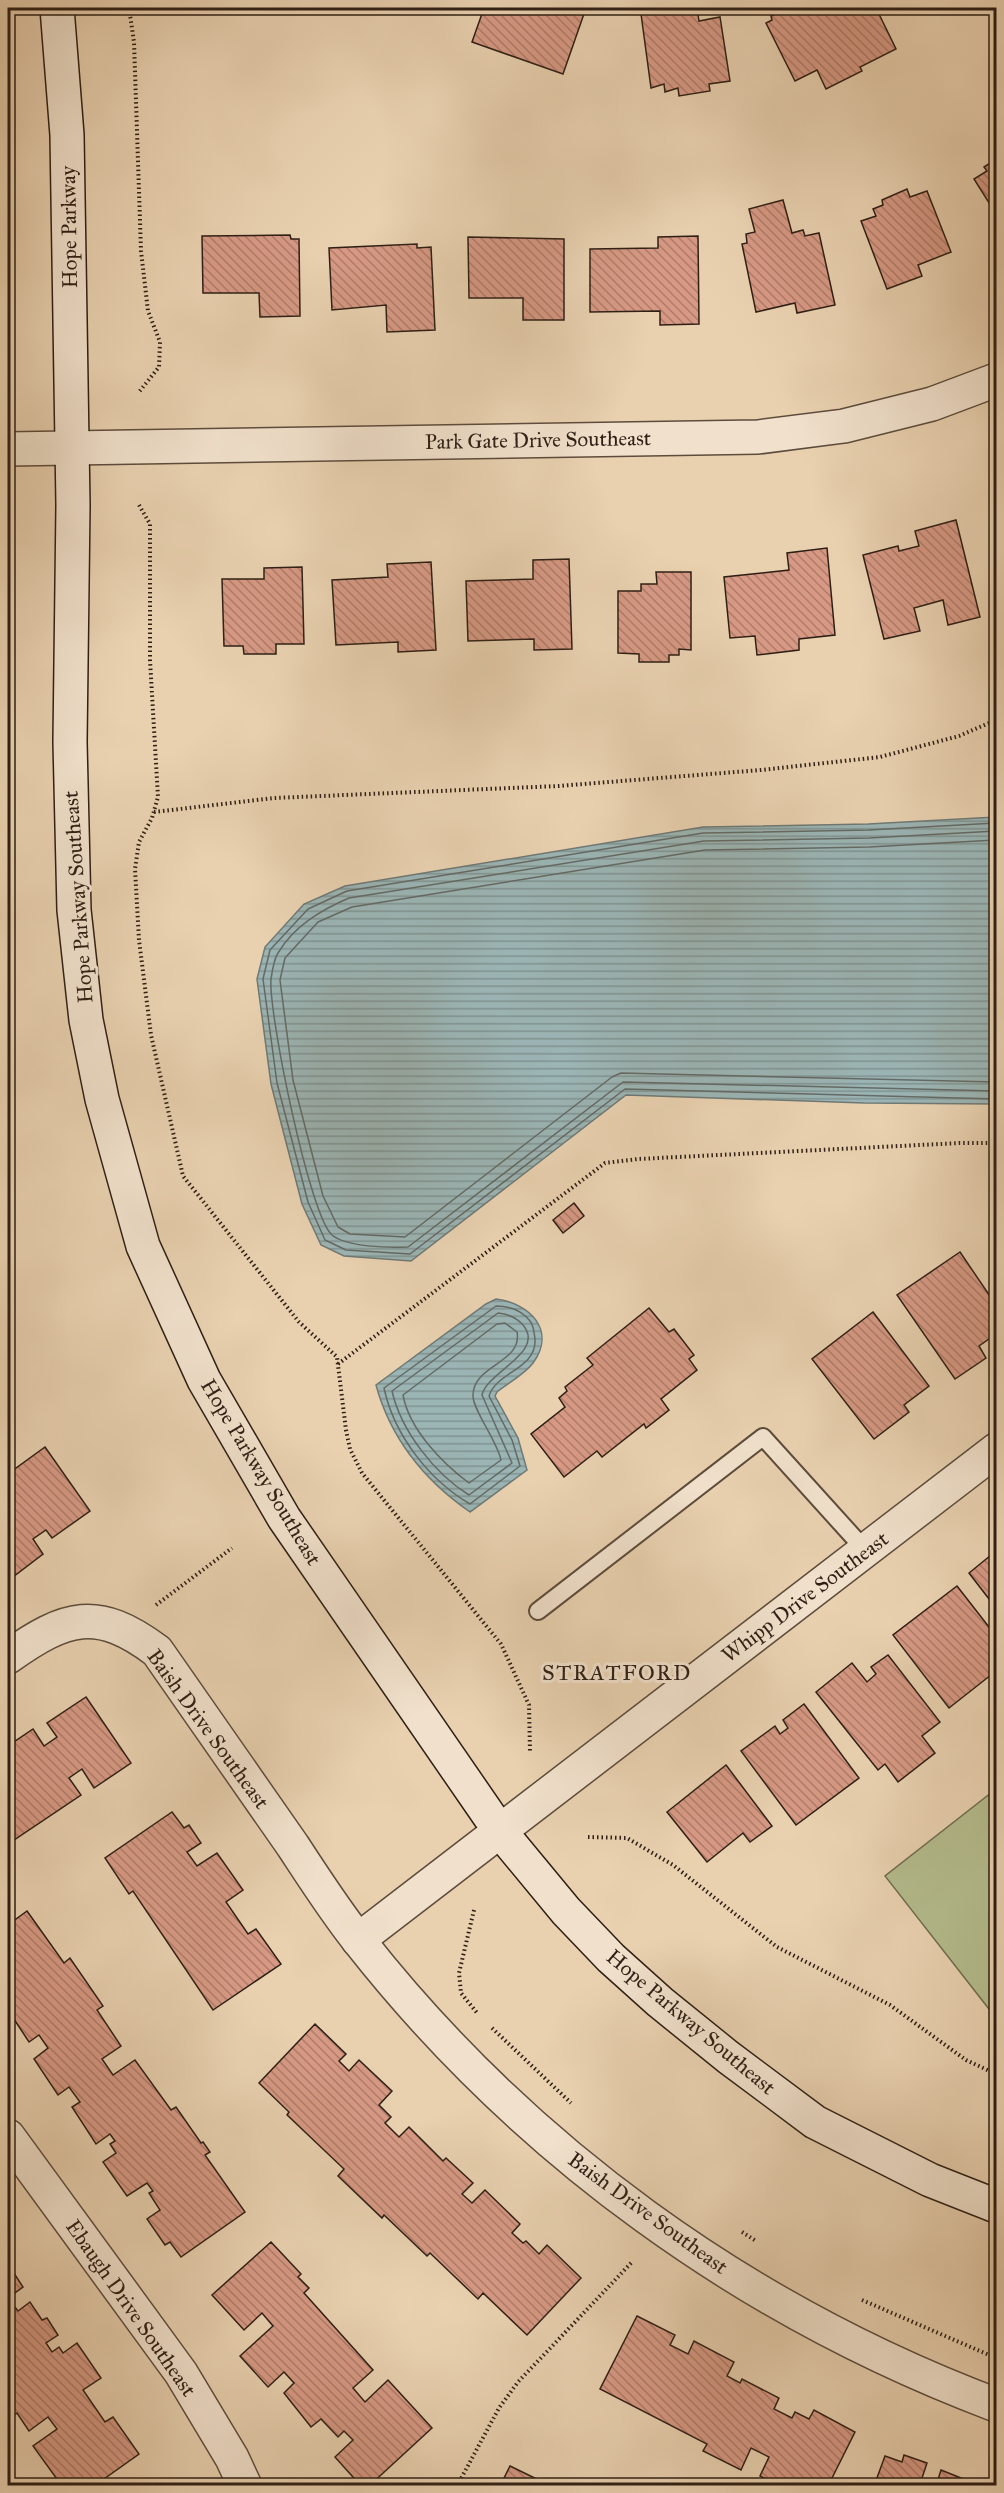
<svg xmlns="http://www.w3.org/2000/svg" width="1004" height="2493" font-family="'IM FELL Great Primer',serif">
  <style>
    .park { fill: #b4bc8d; stroke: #716e51; stroke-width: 1.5 }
    .water { fill: url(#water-rules); stroke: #6f7975; stroke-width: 1.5 }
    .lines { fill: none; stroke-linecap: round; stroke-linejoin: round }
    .shore { stroke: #646a65; stroke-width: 1.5 }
    .building { fill: url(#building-back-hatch); stroke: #2e1f15; stroke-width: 1.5 }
    .lane-casing { stroke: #5d4c3c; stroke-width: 20 }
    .street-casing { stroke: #5d4c3c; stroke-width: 36 }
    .secondary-casing { stroke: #2e1f15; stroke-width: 36 }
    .path { stroke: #2e1f15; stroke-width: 4; stroke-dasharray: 1.5 3; stroke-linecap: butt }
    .lane { stroke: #f1e1cc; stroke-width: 16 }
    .street { stroke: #f1e1cc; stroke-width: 33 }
    .secondary { stroke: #f1e1cc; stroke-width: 33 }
    .labels { text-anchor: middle; stroke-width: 6; stroke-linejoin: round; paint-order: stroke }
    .street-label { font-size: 21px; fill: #2e1f15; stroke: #f1e1cc }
    .neighbourhood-label { font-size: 22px; letter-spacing: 1.5px; fill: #2e1f15; stroke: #f1e1cc }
  </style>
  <defs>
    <pattern id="water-rules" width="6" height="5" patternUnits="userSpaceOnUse" patternTransform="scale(1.5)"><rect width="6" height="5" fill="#9bb5b5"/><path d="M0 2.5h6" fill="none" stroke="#7f9392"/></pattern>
    <pattern id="building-back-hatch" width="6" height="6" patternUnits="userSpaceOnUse" patternTransform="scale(1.5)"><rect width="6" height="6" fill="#d79984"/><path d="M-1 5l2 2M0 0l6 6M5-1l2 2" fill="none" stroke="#af7c6b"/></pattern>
  </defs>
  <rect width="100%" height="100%" fill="#e9d1b0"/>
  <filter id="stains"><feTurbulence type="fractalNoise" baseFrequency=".00333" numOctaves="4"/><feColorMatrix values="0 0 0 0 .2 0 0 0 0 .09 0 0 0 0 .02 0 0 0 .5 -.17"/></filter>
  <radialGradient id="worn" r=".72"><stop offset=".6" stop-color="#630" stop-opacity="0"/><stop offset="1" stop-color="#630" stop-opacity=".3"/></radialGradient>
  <polygon class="park" points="996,1789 996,2018 885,1876"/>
  <g class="water">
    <polygon points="996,817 996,1104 864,1103 626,1095 411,1261 344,1256 321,1245 302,1204 271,1084 257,979 265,947 304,904 345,886 703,827 868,824"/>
    <path d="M496,1299C529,1303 557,1330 533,1363C525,1374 508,1383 497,1392L495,1396L518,1438L527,1470L470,1512C424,1480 391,1440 376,1385L486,1304Z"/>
  </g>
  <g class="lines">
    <g class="shore">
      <polyline points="996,823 869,830 703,833 347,891 308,909 270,950 263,979 277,1083 308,1202 325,1240 346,1250 410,1254 625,1089 996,1099"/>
      <path d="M996,831L869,838L704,841L349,898C321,910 294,926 278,953C274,959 272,972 271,979C268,1012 310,1217 332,1235C346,1247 390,1248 408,1247L623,1082L996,1091"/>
      <polyline points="996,840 869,847 705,850 352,907 318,922 285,958 280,980 293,1080 323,1196 338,1227 350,1234 405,1237 612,1077 621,1073 996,1082"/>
      <path d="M496,1306C510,1306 521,1310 530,1321C534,1326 534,1332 535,1339C537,1369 496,1372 489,1396L512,1440L520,1466L470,1504C429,1480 394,1435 384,1388Z"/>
      <path d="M498,1313C508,1314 516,1317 523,1325C546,1352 487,1372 482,1395L512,1463L469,1495C435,1474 401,1431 392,1391Z"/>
      <path d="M505,1323L517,1332C523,1363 472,1365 473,1396C473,1410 497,1441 501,1460L469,1483C442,1463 409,1429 403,1395L497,1324Z"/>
    </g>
  </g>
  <g class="building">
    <polygon points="484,8 586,8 563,74 472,42"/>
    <polygon points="679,8 697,8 699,21 720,17 730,81 709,84 710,91 679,96 678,88 665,92 664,84 651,88 641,14"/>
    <polygon points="788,8 876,8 896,49 860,67 862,71 826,89 817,70 795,81 766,23 772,20 771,16"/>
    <polygon points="996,150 996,214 974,179 987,171 984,167 995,160 991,154"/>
    <polygon points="907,189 910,197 927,191 951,252 918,265 922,276 887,289 861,221 876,216 873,209 883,205 882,200"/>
    <polygon points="783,200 792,233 803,230 805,236 819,233 835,305 797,313 795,303 756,312 742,244 747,243 746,234 755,232 749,209"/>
    <polygon points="290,235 291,239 299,239 300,316 260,317 259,293 203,293 202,236"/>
    <polygon points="698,236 699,324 660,325 660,311 590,312 590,249 658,248 658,237"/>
    <polygon points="468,237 564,239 564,320 523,320 523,298 469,298"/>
    <polygon points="417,244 417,248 431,247 435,330 387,332 386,305 332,310 329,248"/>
    <polygon points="956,520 980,617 948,625 943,600 914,608 920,631 884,639 863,555 898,546 899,551 919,546 915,531"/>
    <polygon points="827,548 835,635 799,639 799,650 757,655 755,636 730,638 724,577 789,570 787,553"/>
    <polygon points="569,559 572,649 534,650 534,639 468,641 466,581 533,579 533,560"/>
    <polygon points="431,562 436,650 398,652 398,642 336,645 332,580 388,577 387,564"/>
    <polygon points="302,567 304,644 276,644 276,654 244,654 243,646 224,646 222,579 264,579 264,568"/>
    <polygon points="656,572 691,572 691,650 679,649 679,655 669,655 669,662 639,662 639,654 618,653 618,591 641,591 641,584 657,584"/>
    <polygon points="574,1203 584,1216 563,1233 553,1220"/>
    <polygon points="960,1252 996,1305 996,1334 979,1346 986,1358 955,1379 897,1295"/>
    <polygon points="649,1308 669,1332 674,1329 694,1355 689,1359 697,1370 661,1399 669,1410 646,1428 644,1424 602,1457 597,1451 564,1477 531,1434 565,1407 559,1398 567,1391 565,1387 593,1365 587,1358"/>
    <polygon points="873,1312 929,1386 904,1405 909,1412 874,1439 812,1359"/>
    <polygon points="45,1447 90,1511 52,1538 46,1530 33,1539 43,1554 9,1580 8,1474"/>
    <polygon points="996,1551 996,1608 969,1573"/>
    <polygon points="957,1586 996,1636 996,1671 949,1708 893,1635"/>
    <polygon points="888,1655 940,1722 922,1736 935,1753 898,1782 885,1764 878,1770 816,1692 852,1663 867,1682 876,1674 871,1667"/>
    <polygon points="86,1697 131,1763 94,1788 82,1769 69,1778 81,1795 8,1844 8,1746 33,1729 44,1746 57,1737 47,1723"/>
    <polygon points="804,1704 859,1778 796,1825 741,1751 775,1726 780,1734 788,1728 783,1720"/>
    <polygon points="726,1765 772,1826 750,1842 743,1833 707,1862 667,1812"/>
    <polygon points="172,1812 184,1828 189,1825 201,1843 187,1852 197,1866 217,1853 243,1890 226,1902 248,1934 256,1929 281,1964 213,2010 133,1891 129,1894 105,1858"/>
    <polygon points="27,1911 64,1963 70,1958 103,2006 97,2010 121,2046 102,2059 113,2075 135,2060 171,2110 176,2107 201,2143 203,2142 210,2152 205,2155 245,2212 181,2257 170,2242 165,2245 147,2219 160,2210 149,2193 153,2191 147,2183 127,2196 103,2162 116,2153 110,2144 115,2141 110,2134 96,2144 72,2107 80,2102 69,2087 58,2095 34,2059 48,2048 39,2035 29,2042 8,2010 8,2003 12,2000 8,1994 8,1925"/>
    <polygon points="315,2024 346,2054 339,2061 349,2071 359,2060 392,2091 379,2105 391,2117 385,2123 399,2137 409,2127 443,2161 446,2158 473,2183 462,2194 472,2203 485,2190 520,2224 512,2233 523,2243 526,2241 539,2254 547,2245 581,2278 527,2335 483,2293 478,2299 430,2253 427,2256 384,2215 382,2218 338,2176 344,2169 287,2115 289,2112 259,2083"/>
    <polygon points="271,2242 301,2274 298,2277 309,2288 304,2293 373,2370 353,2388 365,2402 388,2380 432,2428 369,2486 361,2486 335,2457 353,2440 344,2431 338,2437 321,2419 311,2427 284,2393 294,2383 284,2372 268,2387 240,2356 273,2326 262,2313 244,2330 212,2295"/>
    <polygon points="8,2264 23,2287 8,2298 18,2311 30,2302 42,2320 47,2318 58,2335 46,2343 52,2352 59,2347 63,2353 77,2343 101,2378 83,2390 105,2422 113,2417 139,2454 94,2486 62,2486 33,2446 57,2429 48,2417 29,2431 17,2413 12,2417 8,2411"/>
    <polygon points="637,2316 675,2335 670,2345 688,2354 694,2341 734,2362 727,2376 740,2383 742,2379 779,2398 774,2409 792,2418 795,2412 809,2419 814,2410 855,2432 828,2486 791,2486 781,2480 778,2485 760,2476 769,2457 751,2448 741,2470 703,2451 707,2444 600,2389"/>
    <polygon points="904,2455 927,2463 921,2481 935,2486 874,2486 885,2456 902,2462"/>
    <polygon points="510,2466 551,2486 500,2486"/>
    <polygon points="941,2470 981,2486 936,2486"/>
  </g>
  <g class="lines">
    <g class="lane-casing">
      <polyline id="lane" points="538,1611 763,1437 866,1551"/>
    </g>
    <g class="street-casing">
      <g id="street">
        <polyline points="8,449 758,437 844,426 932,404 996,380"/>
        <path d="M8,1657C66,1616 97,1606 157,1651C202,1716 247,1781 293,1846C314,1878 335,1911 359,1941C524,2151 746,2311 996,2405"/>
        <polyline points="358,1940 996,1450"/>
        <polyline points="8,2136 181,2373 232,2458 245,2486"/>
      </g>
    </g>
    <g class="secondary-casing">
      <polyline id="secondary" points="57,8 67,135 73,505 70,742 74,910 86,1020 102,1099 143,1246 204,1380 284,1518 499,1830 566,1911 611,1958 660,2002 728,2057 815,2122 930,2180 996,2206"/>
    </g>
    <g class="path">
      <polyline points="129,8 134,42 141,251 148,311 160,342 159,367 139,392"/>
      <polyline points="139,505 150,524 150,660 158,797 152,818 139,842 135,869 139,940 151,1035 183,1176 299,1322 337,1357 346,1430 350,1449 362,1473 501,1644 529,1705 530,1752"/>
      <polyline points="154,812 274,798 558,786 761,770 880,757 959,736 996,720"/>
      <polyline points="338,1364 605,1163 638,1159 960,1143 996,1143"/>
      <polyline points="156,1605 232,1548"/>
      <polyline points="588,1837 627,1838 673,1865 777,1947 890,2005 966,2060 996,2074"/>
      <polyline points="474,1910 459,1973 461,1993 478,2014"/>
      <polyline points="492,2028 571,2103"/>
      <polyline points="742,2232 756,2241"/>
      <polyline points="862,2300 996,2358"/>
      <polyline points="457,2486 499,2408 518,2382 633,2261"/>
    </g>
    <use href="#lane" class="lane"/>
    <use href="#street" class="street"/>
    <use href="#secondary" class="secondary"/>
  </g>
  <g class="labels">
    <g class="street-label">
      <text transform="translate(69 227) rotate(-91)" y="7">Hope Parkway</text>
      <text transform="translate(538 440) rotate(-1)" y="7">Park Gate Drive Southeast</text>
      <text transform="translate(78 897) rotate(-94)" y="7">Hope Parkway Southeast</text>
      <text transform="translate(261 1472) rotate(59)" y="7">Hope Parkway Southeast</text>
      <text transform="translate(805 1597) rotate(-37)" y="7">Whipp Drive Southeast</text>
      <text transform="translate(208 1729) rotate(54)" y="7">Baish Drive Southeast</text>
      <text transform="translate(691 2022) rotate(40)" y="7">Hope Parkway Southeast</text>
      <text transform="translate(648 2213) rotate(36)" y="7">Baish Drive Southeast</text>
      <text transform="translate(131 2308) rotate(55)" y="7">Ebaugh Drive Southeast</text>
    </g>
    <g class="neighbourhood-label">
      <text x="617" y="1680">STRATFORD</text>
    </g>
  </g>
  <rect width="1004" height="2493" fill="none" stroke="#e9d1b0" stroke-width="30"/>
  <rect x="9" y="9" width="986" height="2475" fill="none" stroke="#2e1f15" stroke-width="3"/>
  <rect x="15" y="15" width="974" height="2463" fill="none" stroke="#2e1f15" stroke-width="1.5"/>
  <rect width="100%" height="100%" filter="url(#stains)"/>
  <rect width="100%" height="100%" fill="url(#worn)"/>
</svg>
